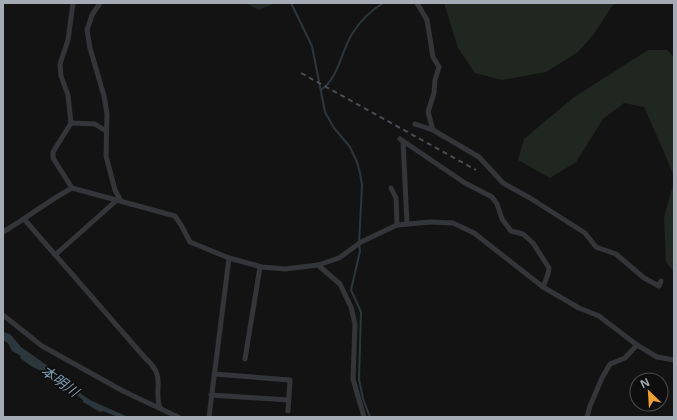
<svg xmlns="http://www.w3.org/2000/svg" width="677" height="420" font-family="'Noto Sans','Noto Sans JP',sans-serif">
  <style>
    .green { fill: #1f2720 }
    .water { fill: #2c373d }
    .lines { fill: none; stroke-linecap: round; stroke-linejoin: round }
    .stream { stroke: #2c373d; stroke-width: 2 }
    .street { stroke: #343539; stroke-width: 5 }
    .rail { stroke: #4b4d52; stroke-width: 2; stroke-dasharray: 5 4; stroke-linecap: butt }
    .labels { text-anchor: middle; stroke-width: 3.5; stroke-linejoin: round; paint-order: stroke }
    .water-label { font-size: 14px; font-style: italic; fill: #7c9bb0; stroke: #0e0e0f }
  </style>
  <rect width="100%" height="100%" fill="#131314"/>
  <g class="green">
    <polygon points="246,3 275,3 259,10"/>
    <polygon points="444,3 617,3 612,6 594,34 578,52 546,72 502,80 475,73 458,48"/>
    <polygon points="648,50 667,50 674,57 674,177 664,152 644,107 624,103 603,119 576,162 550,178 518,160 524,139 573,98"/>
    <polygon points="674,182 674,272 666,262 664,217"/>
  </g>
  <path class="water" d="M3,332L10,334L21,347L55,371L54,373C58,377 63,378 66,383L90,400L128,417H118L103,411L100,412L83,402V400L51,376L31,366L20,358L21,356L12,351L8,343L3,340Z"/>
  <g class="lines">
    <g class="stream">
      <polyline points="291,3 312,46 325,112 334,128 350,147 357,162 360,173 362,185 359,244 360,251 351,290 361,312 359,379 363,399 370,417"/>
      <path d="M321,90C339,77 341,52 352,34C360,21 370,11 383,3"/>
    </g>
    <g class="street">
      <polyline points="100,3 92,15 87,30 90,48 104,96 107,114 106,156 115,190 121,201"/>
      <polyline points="417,3 427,20 433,57 439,67 435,80 434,93 428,112 433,130 479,157 503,183 530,198 585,233 596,247 616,254 644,278 659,286 661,281"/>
      <polyline points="71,123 68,95 61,76 60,64 68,40 73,3"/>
      <polyline points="415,124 433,130"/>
      <polyline points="106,131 95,124 71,123 53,152 53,158 72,188 175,216 181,225 190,242 229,258 262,267 285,269 318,265 339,258 361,242 397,225 430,222 453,223 474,233 543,287 579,308 599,316 637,345 657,357 674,360"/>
      <polyline points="400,139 465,183 492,197 497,204 502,219 511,231 523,234 533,243 549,268 548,274 543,287"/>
      <polyline points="403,141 407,224"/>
      <polyline points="391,188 396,198 397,225"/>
      <path d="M24,219L146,359C167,377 153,389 160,408"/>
      <path d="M3,232C27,218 48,201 72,188"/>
      <polyline points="55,255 117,200"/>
      <polyline points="318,265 340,284 351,307 355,324 353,379 364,417"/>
      <polyline points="3,315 42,346 123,391 178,417"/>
      <polyline points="245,359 260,267"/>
      <polyline points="214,374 290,380 288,411"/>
      <polyline points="211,395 289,400"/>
      <polyline points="209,417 229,258"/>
      <polyline points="587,417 590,406 602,378 610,364 625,358 637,345"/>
    </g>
    <polyline class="rail" points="301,73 476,170"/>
  </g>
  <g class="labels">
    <g class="water-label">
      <text transform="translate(60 381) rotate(36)" y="5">本明川</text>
    </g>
  </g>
  <rect width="677" height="420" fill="none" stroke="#a5abb5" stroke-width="8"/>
  <g transform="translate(649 392) rotate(335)"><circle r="19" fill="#0e0e0f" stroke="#4a4d51"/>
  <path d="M0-3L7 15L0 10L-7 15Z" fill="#eea031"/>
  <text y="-6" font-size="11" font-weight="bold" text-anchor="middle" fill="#a5abb5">N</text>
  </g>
</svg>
